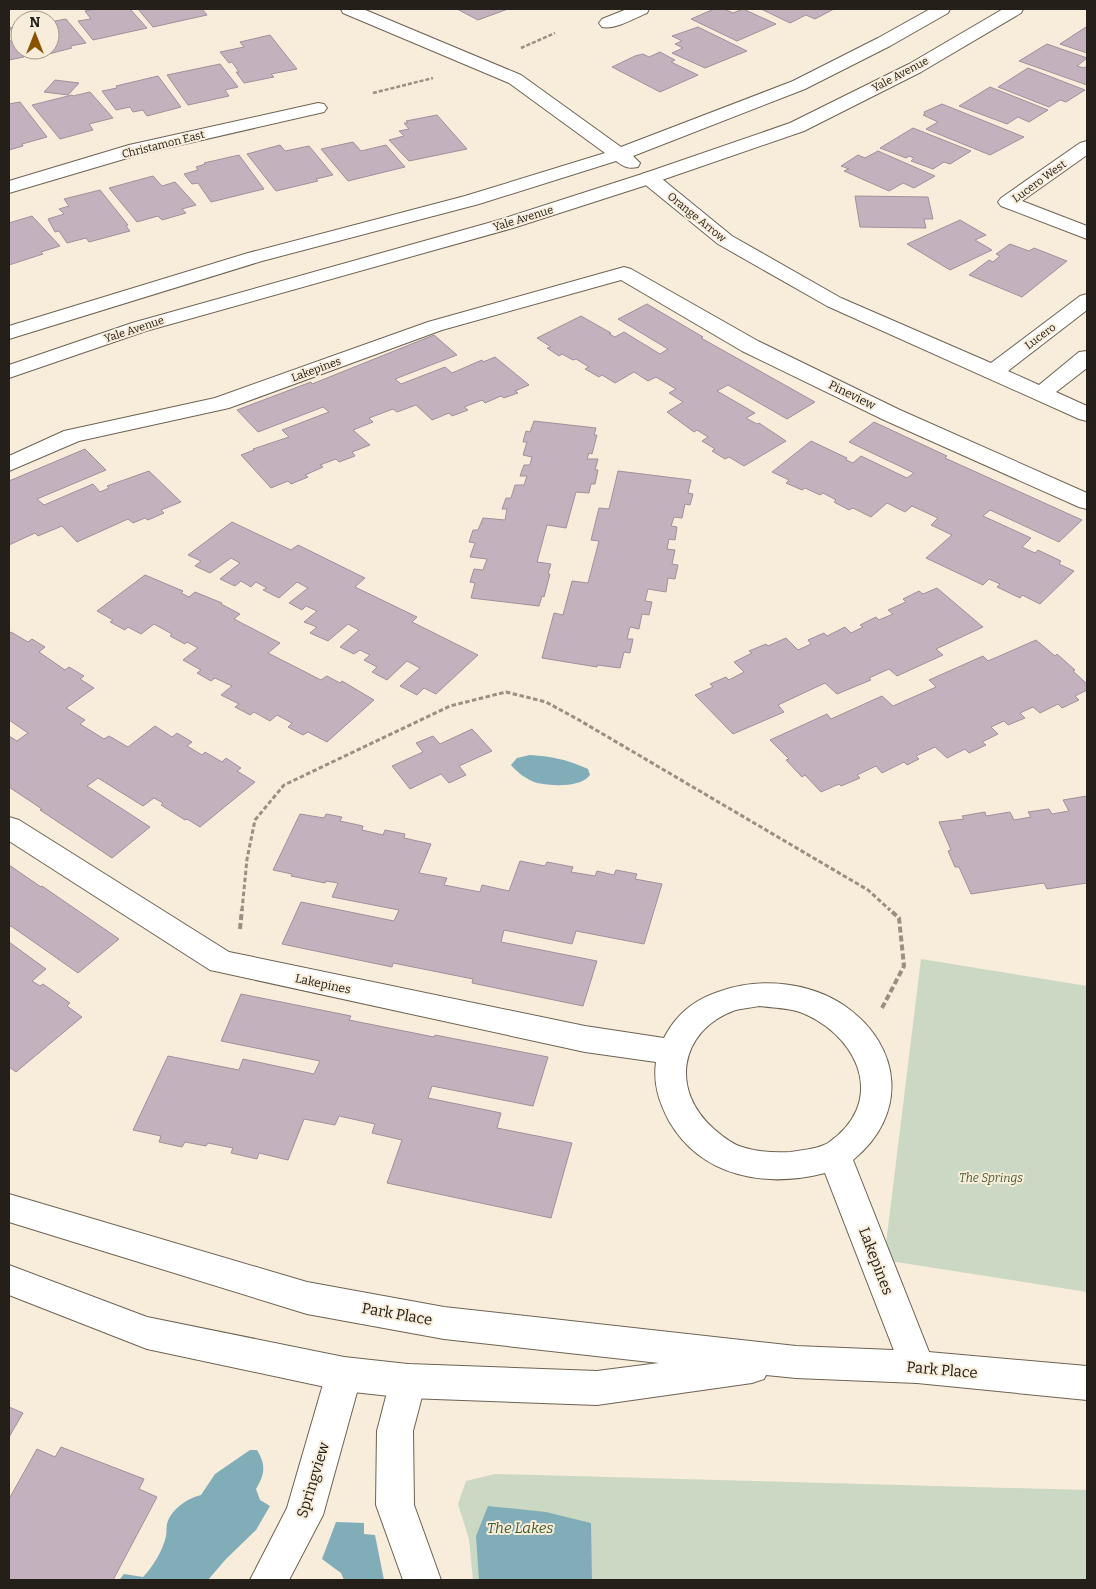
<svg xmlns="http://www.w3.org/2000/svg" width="1096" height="1589" font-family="Bitter,serif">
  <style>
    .green { fill: #cbd8c3 }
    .water { fill: #81adb9 }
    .building { fill: #c3b1bd; stroke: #a1909c }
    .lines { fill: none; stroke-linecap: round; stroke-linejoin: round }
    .street-casing { stroke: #6d6353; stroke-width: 2 }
    .secondary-casing { stroke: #6d6353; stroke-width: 2 }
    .path-far2 { stroke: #999083; stroke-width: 2.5; stroke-dasharray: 4 2; stroke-linecap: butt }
    .path-far1 { stroke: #999083; stroke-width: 3; stroke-dasharray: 4.5 2.5; stroke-linecap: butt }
    .path { stroke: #999083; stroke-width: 4; stroke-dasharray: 6 3; stroke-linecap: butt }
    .street { fill: #fff; fill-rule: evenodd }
    .secondary { fill: #fff; fill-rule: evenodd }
    .labels { text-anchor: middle; stroke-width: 4; stroke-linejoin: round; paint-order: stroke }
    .far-street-label { font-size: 11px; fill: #242019; stroke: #f8ecda }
    .street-label { font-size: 12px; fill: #242019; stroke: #f8ecda }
    .park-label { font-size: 12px; font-style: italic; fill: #456131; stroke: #f8ecda }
    .near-street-label { font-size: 15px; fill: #242019; stroke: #f8ecda }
    .near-park-label { font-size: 15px; font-style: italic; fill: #456131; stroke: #f8ecda }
  </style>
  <rect width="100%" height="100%" fill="#f8ecda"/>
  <g class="green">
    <polygon points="921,959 1087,986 1087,1292 884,1260"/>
    <polygon points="495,1474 1087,1490 1087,1580 473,1580 469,1539 458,1504 466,1481"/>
  </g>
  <g class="water">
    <path d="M530,755C551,756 568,760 588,769L590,775C580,788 552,786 537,783C527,780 518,773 511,765L517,758Z"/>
    <path d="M250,1450H257C266,1465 265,1474 256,1489L260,1500L270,1506L256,1530L226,1559L208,1580H119L124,1574L143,1577C153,1567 163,1550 166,1536C167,1532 166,1528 167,1524C171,1509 188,1498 201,1495L215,1474Z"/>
    <polygon points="488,1506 546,1512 591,1523 592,1580 479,1580 476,1536"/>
    <polygon points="336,1522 364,1523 364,1534 375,1535 384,1580 344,1580 341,1573 322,1559"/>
  </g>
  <g class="building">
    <polygon points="95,9 130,9 147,28 93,40 78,21 91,19 85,11"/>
    <polygon points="138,9 202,9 207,15 153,27"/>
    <polygon points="457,9 508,9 478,20"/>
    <polygon points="714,9 724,9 733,13 743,9 776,24 737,41 691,19"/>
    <polygon points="761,9 834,9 815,19 806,15 790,23"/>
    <polygon points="66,19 86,43 70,46 72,48 33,58 27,50 50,50 50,22"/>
    <polygon points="20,26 20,42 9,28"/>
    <polygon points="698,27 747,51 705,68 672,53 683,48 675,44 682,41 672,36"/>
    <polygon points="1086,27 1087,27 1087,53 1060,44"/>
    <polygon points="270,35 297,69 271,74 274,77 244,83 236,72 239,72 232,62 229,63 220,52 244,47 240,42"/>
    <polygon points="9,39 24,57 9,60"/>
    <polygon points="1047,44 1087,58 1077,66 1084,68 1087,66 1087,85 1019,61"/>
    <polygon points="660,52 675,60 671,62 698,75 660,92 612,67 635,56 643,54 649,57"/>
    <polygon points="220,64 238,87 225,90 229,96 188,105 167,75"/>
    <polygon points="1028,68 1085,90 1066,102 1060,100 1049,107 998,87"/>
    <polygon points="158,76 181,107 147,116 143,110 133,112 130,107 116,110 102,91 117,88 116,86"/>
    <polygon points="55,80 79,83 68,95 44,92"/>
    <polygon points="990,87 1048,110 1029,122 1018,117 1007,124 959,106"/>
    <polygon points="90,92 113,118 89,124 93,130 60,139 32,105 72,95 73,96"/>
    <polygon points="20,102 47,137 22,144 23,146 9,150 9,104"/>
    <polygon points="942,104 1024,137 990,155 926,129 938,122 923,115 925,114 924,112"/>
    <polygon points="437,115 467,149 409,161 389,140 404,136 399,131 409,129 404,123 408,123 406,121"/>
    <polygon points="913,128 971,151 950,164 944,162 933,169 911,161 914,158 909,156 906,158 880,148"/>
    <polygon points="353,142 361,151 386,145 405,167 348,181 321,149"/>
    <polygon points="280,145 285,151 309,146 333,175 316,179 318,181 276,191 247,154"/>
    <polygon points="878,151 935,176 914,188 903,183 889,191 844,171 849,169 841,166 858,155 865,158"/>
    <polygon points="239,155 264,189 211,202 198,183 192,184 184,174 198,170 196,167 205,164 204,163"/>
    <polygon points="153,176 162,186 175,182 196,205 182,209 186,213 162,220 158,216 137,222 109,188"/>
    <polygon points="100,190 128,225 126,226 130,231 89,242 86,238 67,243 59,231 55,232 48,219 64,214 59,209 69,206 64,199"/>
    <polygon points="855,196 928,197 933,219 924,219 926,228 860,227"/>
    <polygon points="32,216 60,246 41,252 43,254 9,265 9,223"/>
    <polygon points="960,220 986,235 975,240 992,250 950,270 907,244"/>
    <polygon points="1010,244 1029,251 1034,248 1067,261 1022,297 969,275 989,260 993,262 1000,256 996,254"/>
    <polygon points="647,304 703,337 701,338 815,402 787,419 728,385 717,391 755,413 746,418 757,424 759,423 786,441 744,466 729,457 725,459 712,451 715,449 702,441 708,437 697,430 694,432 667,412 683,402 669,393 676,389 656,377 648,381 634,372 615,383 602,375 599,377 585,369 589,367 576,359 573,360 562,354 559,356 547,348 551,347 537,338 581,316 611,333 609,334 615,337 624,332 660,354 668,349 618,319"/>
    <polygon points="434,335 457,355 395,379 401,384 445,367 452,373 482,360 483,362 495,357 529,385 515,391 518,393 504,398 501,396 485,403 482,400 464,407 468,410 452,416 449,413 432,420 416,405 397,412 393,409 369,418 373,422 353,430 370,445 352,452 355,456 339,462 336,459 320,465 323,467 305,475 308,477 291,484 288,481 271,488 241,455 254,450 253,449 289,437 282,430 329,412 323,407 258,432 237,410 311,382 312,384"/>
    <polygon points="534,421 596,428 594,435 597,435 592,454 589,453 587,459 598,459 595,470 598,470 595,484 591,484 589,493 576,492 566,528 547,525 537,562 551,564 548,574 550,574 544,597 542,596 539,606 471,598 475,583 470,582 474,569 483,570 487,559 470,557 475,543 469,542 473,530 478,530 483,518 505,520 507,509 502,509 506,498 511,498 515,485 524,485 527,476 520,476 524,465 530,465 532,457 523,455 527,442 523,442 526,431 530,432"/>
    <polygon points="874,422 947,456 945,458 1082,520 1059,542 990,510 983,516 1031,538 1022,547 1035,553 1038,550 1061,561 1059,564 1074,571 1040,604 1022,595 1020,598 997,587 1000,584 989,579 983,585 926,558 952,535 931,525 938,518 912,506 905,512 887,503 871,517 853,508 849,510 834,502 836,500 823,493 820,495 805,488 802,490 786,483 789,480 772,472 811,441 847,458 846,460 853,463 861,456 907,478 914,473 849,442"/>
    <polygon points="85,449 106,470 37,499 44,505 93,484 100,492 109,488 107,486 149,471 181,502 161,510 164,513 148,520 145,518 133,523 128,519 77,542 62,526 38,536 35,533 9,545 9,481"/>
    <polygon points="618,471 691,480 688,493 693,494 690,505 685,504 682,518 674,517 671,526 677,527 675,540 669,539 667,549 675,550 672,564 678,565 675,579 668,578 666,592 648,589 645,601 652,602 649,615 642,614 639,629 630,627 627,639 633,639 630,653 624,652 620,668 597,665 597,667 542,658 554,613 563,615 572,581 588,583 599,541 591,540 599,508 609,509"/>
    <polygon points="232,522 291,550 298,545 365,578 355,587 417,617 412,622 478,655 436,694 424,688 417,695 400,686 420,668 407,661 387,680 372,672 377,667 364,660 370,655 360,650 354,654 340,647 359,630 348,624 328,641 310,633 317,627 304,622 317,611 306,606 302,610 289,603 308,588 297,582 279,598 263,590 267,588 256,582 251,587 241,581 235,586 220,579 240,563 231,558 210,573 195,566 201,561 188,555"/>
    <polygon points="145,575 183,591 181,593 189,597 195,592 222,603 221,604 240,614 234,619 280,643 268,653 321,680 327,676 340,683 342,681 374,700 327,742 308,732 303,735 288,727 292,723 277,715 270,721 254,712 250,715 235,707 239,704 221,695 232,686 215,678 211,681 197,673 201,670 183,660 198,648 187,642 185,644 170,636 172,634 154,624 141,634 128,627 125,630 110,622 113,620 97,611"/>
    <polygon points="937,588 983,627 936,649 943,655 897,676 889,669 869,678 871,680 837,694 825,683 778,705 784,712 733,734 695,695 713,687 710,684 726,677 729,680 744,672 734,662 752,653 749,651 766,644 768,646 786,638 798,650 811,644 808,640 824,633 827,636 845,627 851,633 863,627 860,625 876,617 879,620 893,614 888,610 906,602 903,599 919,591 923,594"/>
    <polygon points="11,632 28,642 32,639 45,647 39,652 65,670 69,667 84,676 80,679 94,688 66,708 85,720 80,724 104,739 109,736 128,747 155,726 172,737 177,733 192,742 187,746 202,755 205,752 222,762 226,758 241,768 237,771 255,782 200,827 187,819 185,820 161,805 163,803 154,798 143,806 98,778 87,786 150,827 112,858 40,810 42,809 9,787 9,736 17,741 28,733 9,720 9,634"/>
    <polygon points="1036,640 1055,656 1057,654 1075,670 1073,671 1087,684 1087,690 1075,696 1079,700 1062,708 1058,704 1040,713 1033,707 1020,713 1025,718 1008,725 1004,721 991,727 998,734 982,742 986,745 969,753 965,749 947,758 935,747 916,756 919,759 907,765 904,762 882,773 876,766 857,775 860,778 841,786 839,784 821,792 805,775 802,777 786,760 789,759 770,740 827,714 831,719 882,696 893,706 936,687 929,680 983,656 988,661"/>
    <polygon points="472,729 492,751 459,766 466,775 449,783 441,774 410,789 392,766 423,752 416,743 433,736 440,744"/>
    <polygon points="1087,796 1087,883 1047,889 1044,883 971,894 959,867 955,867 948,851 951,850 939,822 964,819 962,816 985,812 986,816 1010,812 1014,820 1031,817 1028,812 1049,809 1052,814 1069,811 1063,800"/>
    <polygon points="300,814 324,818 326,814 342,817 340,821 363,826 362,830 383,835 385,830 405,834 404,838 431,844 419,873 447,878 444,885 480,892 482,885 509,891 520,861 545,866 547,862 573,867 571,872 595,876 597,871 614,875 616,870 637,874 635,879 662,884 644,944 576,931 572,944 504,930 501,942 597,961 583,1006 472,983 473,979 393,963 392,967 282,944 301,902 394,921 399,910 332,897 338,883 326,881 325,883 291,876 292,874 273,870"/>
    <polygon points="9,865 41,887 42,886 119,939 78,973 11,926 9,927"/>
    <polygon points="9,942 46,969 32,981 40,986 43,984 70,1003 67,1006 82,1017 16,1072 9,1067"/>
    <polygon points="241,994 351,1016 349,1020 434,1037 435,1035 548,1057 533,1106 432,1086 428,1098 501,1113 497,1128 572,1143 551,1218 387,1183 402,1140 372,1133 375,1124 339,1116 335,1125 304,1119 288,1160 259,1153 257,1159 231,1153 233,1148 208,1143 206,1146 185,1142 182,1147 159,1142 161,1136 133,1130 168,1056 239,1070 243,1059 314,1074 320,1061 221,1041"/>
    <polygon points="9,1407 23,1413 9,1437"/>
    <polygon points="61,1447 144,1479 139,1489 157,1497 113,1580 9,1580 9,1499 37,1449 55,1457"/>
  </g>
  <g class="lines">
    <g class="street-casing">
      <g id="street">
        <path d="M627,9H649L647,13C634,18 616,30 602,27L599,23L602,19Z"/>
        <polygon points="318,103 324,104 327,108 324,112 141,154 9,193 9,181 129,145"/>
        <polygon points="1087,141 1087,155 1022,201 1087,226 1087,239 1001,206 998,202 1001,198 1080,143"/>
        <polygon points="649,172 656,174 732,236 841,298 991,363 1080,296 1087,294 1087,310 1008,371 1039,385 1079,352 1087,351 1087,368 1056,392 1087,406 1087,421 1079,419 827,306 718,244 642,182 639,178 642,174"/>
        <polygon points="624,267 631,269 758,341 900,410 1087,493 1087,509 1079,507 884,420 742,351 621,280 442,330 229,408 79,441 9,471 9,456 64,431 215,398 428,322"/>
        <path d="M9,817L19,820L229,952L585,1026L664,1038C676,1014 695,999 721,991C760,977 810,982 845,1006C903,1047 908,1115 853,1160L935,1367L929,1379L917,1383L905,1379L825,1173C767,1188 702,1178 669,1121C659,1102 653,1084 656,1062L585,1052L210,970L9,841ZM759,1006C775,1008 793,1008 807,1015C862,1041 885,1104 828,1143C818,1149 802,1150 791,1152C775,1153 757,1152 742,1147C732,1144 722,1136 714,1129C670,1091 679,1032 733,1011C741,1008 750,1008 759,1006Z"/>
        <polygon points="344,1357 356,1362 362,1374 323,1515 289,1580 250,1580 287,1508 326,1374 332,1362"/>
        <polygon points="408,1364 421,1369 426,1381 413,1431 414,1505 441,1580 403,1580 376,1505 377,1431 390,1381 395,1369"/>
      </g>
    </g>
    <g class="secondary-casing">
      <g id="secondary">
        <path d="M341,9H363L521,75L621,147L793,81L878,38L930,9H950L948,13L890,46L805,89L633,156L640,163L638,167C628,169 624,167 616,161L479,204L262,261L9,339V326L248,253L465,196L605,153L509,83L343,13Z"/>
        <polygon points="1003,9 1023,9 1021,13 921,72 804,131 656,182 513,228 146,331 9,378 9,365 132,323 499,220 642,174 790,123 909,64"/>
        <polygon points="9,1194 307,1282 444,1307 796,1346 917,1351 1087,1366 1087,1400 917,1383 796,1378 766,1375 764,1379 752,1383 597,1405 408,1398 344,1391 147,1349 9,1295 9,1265 147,1317 344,1357 408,1364 597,1371 659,1363 444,1339 307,1314 9,1222"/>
      </g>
    </g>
    <g class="path-far2">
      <polyline points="521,48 555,33"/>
      <polyline points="373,93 433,78"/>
    </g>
    <polyline class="path-far1" points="242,910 247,859 255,820 284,785 450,706 506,692 546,702 579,720 868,890 890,910"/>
    <g class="path">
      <polyline points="240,929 242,909"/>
      <polyline points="882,1008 904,966 899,918 889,909"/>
    </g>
    <use href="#street" class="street"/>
    <use href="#secondary" class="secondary"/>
  </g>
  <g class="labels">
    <g class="far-street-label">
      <text transform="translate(900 74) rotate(-28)" y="4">Yale Avenue</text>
      <text transform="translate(163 144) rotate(-14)" y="4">Christamon East</text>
      <text transform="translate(1039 181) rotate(-36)" y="4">Lucero West</text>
      <text transform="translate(697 217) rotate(39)" y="4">Orange Arrow</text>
      <text transform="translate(523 218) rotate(-17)" y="4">Yale Avenue</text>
      <text transform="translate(134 329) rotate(-18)" y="4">Yale Avenue</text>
      <text transform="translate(1040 336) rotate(-37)" y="4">Lucero</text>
      <text transform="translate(316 369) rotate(-20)" y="4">Lakepines</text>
    </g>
    <g class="street-label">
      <text transform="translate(852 395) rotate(26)" y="4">Pineview</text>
      <text transform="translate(323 984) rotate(12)" y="4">Lakepines</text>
    </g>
    <g class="park-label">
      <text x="991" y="1182">The Springs</text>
    </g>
    <g class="near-street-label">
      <text transform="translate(876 1261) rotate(69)" y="5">Lakepines</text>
      <text transform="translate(397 1314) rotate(10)" y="5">Park Place</text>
      <text transform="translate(942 1370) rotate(5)" y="5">Park Place</text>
      <text transform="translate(313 1480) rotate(-73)" y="5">Springview</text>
    </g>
    <g class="near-park-label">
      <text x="520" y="1533">The Lakes</text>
    </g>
  </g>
  <rect width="1096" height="1589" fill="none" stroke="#242019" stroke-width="20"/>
  <g transform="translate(35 35)"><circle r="24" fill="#f8ecda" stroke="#a39a8d"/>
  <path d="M0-4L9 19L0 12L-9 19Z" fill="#895400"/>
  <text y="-8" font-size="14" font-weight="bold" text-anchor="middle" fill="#242019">N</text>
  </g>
</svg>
